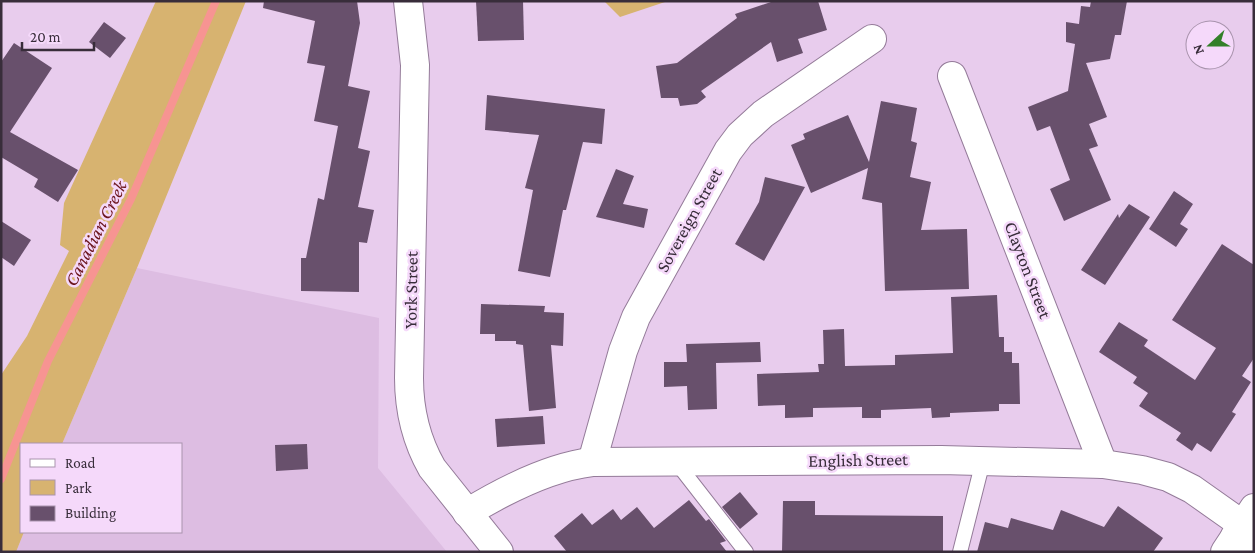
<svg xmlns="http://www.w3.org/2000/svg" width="1255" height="553" font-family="'Crimson Pro',serif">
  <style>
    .built { fill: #ddbde2 }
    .green { fill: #d7b370 }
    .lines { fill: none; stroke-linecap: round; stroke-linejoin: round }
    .stream { stroke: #f79492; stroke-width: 8 }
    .building { fill: #68506c }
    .service-casing { stroke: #947b99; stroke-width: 16 }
    .minor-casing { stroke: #947b99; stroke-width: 30 }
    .secondary-casing { stroke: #947b99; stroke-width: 30 }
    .service { stroke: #fff; stroke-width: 14 }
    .minor { stroke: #fff; stroke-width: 28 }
    .secondary { stroke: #fff; stroke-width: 28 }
    .labels { text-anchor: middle; stroke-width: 5; stroke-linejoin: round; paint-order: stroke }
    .street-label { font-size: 18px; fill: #382d3a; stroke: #f5d9fa }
    .water-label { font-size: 19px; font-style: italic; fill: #6a131b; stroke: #f5d9fa }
  </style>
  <rect width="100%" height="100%" fill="#e8cced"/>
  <polygon class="built" points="137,268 379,318 378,468 447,552 16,552 24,532 181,532 181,444 62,444"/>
  <g class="green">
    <polygon points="156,1 246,1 137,268 62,444 21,444 21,532 24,532 16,552 1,552 1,375 27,336 69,251 60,245 64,203"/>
    <polygon points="604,1 668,1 620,17"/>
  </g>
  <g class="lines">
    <polyline class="stream" points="1,479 48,361 131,199 216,1"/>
  </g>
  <g class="building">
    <polygon points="264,1 357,1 360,23 348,86 370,91 358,148 370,151 358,207 374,210 367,243 359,242 359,292 301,291 301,258 306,258 318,198 324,200 338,126 314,121 325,66 307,63 315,21 263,8"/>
    <polygon points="476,1 523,1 524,40 478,41"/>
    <polygon points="774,1 818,1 827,30 798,39 803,53 777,62 771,42 701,91 706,97 697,104 680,106 678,98 661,98 656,66 677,63 737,18 735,14"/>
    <polygon points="1091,1 1127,1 1121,35 1115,35 1110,59 1086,63 1107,117 1089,124 1098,146 1089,149 1111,200 1064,221 1050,189 1070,180 1050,126 1037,131 1028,107 1068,91 1075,44 1066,42 1066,22 1079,24 1081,6 1090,7"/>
    <polygon points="104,22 126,38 110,58 89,42"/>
    <polygon points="14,43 52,68 10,132 78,170 58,202 34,187 38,179 1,157 1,62"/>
    <polygon points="487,95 605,109 602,144 583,142 566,210 563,210 550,277 518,271 533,190 525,188 539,135 485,130"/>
    <polygon points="881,101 917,108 911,141 917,143 910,177 931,182 921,230 967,229 969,289 885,291 882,203 862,199 868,168 811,193 791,145 805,139 803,134 848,115 869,162"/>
    <polygon points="616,169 634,176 623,204 648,209 644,228 596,217"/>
    <polygon points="765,177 805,187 764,261 735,244 759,202"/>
    <polygon points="1174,191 1193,204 1180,224 1188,229 1176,247 1149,229"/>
    <polygon points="1129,204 1150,217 1105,285 1081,270 1118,214 1119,218"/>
    <polygon points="1,221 31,240 14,266 1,257"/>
    <polygon points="1222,244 1254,265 1254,358 1242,376 1251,382 1232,412 1236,414 1211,452 1197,443 1192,451 1176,440 1181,433 1139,406 1148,393 1133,383 1137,377 1099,352 1119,322 1148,340 1144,346 1195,380 1216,348 1172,320"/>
    <polygon points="997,295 999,337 1004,337 1004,352 1012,352 1012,363 1019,363 1020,404 999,404 999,411 950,413 950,417 932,418 931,408 881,410 881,418 862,418 862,407 813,408 813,417 785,418 785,405 758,406 757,374 819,372 818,364 824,364 823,330 844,329 845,366 895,365 895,355 953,353 951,297"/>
    <polygon points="481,304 545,306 544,312 564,313 563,346 551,345 556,408 529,411 523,345 516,344 516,341 495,341 495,334 480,334"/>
    <polygon points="760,342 761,362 716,363 717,409 688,410 687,386 664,387 664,362 687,362 686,344"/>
    <polygon points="543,416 545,444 497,447 495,419"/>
    <polygon points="307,444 308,469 276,471 275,445"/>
    <polygon points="740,492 758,514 740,529 722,507"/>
    <polygon points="689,500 706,521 709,519 726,541 720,543 727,552 567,552 554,536 582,513 592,525 613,509 621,520 637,507 654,528"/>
    <polygon points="783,501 815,501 815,515 943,516 943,552 782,552"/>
    <polygon points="1118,506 1163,538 1153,552 977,552 985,522 1008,528 1011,518 1053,530 1061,510 1104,527"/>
  </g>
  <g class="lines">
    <g class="service-casing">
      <g id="service">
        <polyline points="676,462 746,552"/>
        <polyline points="960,552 983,461"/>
      </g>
    </g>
    <g class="minor-casing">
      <g id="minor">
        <path d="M408,1L415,65L409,378C409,410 416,440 432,468L499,552"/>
        <polyline points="952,76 1103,464"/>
        <polyline points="592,462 623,351 636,317 728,151 740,135 763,114 872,39"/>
        <path d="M467,513C503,491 550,467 592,462L941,460L1103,464L1142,470L1168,477L1192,489L1243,525"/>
        <polyline points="1235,536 1254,547"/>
      </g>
    </g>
    <g class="secondary-casing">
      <polyline id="secondary" points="1225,552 1254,508"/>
    </g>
    <use href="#service" class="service"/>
    <use href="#minor" class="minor"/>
    <use href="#secondary" class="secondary"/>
  </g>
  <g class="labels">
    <g class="street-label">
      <text transform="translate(689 220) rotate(-61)" y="6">Sovereign Street</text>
      <text transform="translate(1028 270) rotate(69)" y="6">Clayton Street</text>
      <text transform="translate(411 290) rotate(-89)" y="6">York Street</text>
      <text transform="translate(858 460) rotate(-1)" y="6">English Street</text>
    </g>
    <g class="water-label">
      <text transform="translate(95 233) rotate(-63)" y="7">Canadian Creek</text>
    </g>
  </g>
  <rect width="1255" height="553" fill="none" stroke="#382d3a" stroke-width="5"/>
  <rect x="20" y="443" width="162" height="90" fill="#f5d9fa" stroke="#a994ad"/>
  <rect x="30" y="459" width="25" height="8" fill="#ffffff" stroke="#a994ad"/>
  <text x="65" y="468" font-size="15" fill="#382d3a">Road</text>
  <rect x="30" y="480" width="25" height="15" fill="#d7b370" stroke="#a994ad"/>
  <text x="65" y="493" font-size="15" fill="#382d3a">Park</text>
  <rect x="30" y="506" width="25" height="15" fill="#68506c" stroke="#a994ad"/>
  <text x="65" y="518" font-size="15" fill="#382d3a">Building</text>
  <g transform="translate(1210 45) rotate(249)"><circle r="24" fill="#f5d9fa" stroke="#a994ad"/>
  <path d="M0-4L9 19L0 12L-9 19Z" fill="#338029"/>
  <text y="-8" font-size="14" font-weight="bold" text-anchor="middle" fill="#382d3a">N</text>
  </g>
  <path d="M22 42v8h72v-8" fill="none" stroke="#382d3a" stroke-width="2.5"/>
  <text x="30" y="42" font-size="15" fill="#382d3a" stroke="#f5d9fa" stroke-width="4" paint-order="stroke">20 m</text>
</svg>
